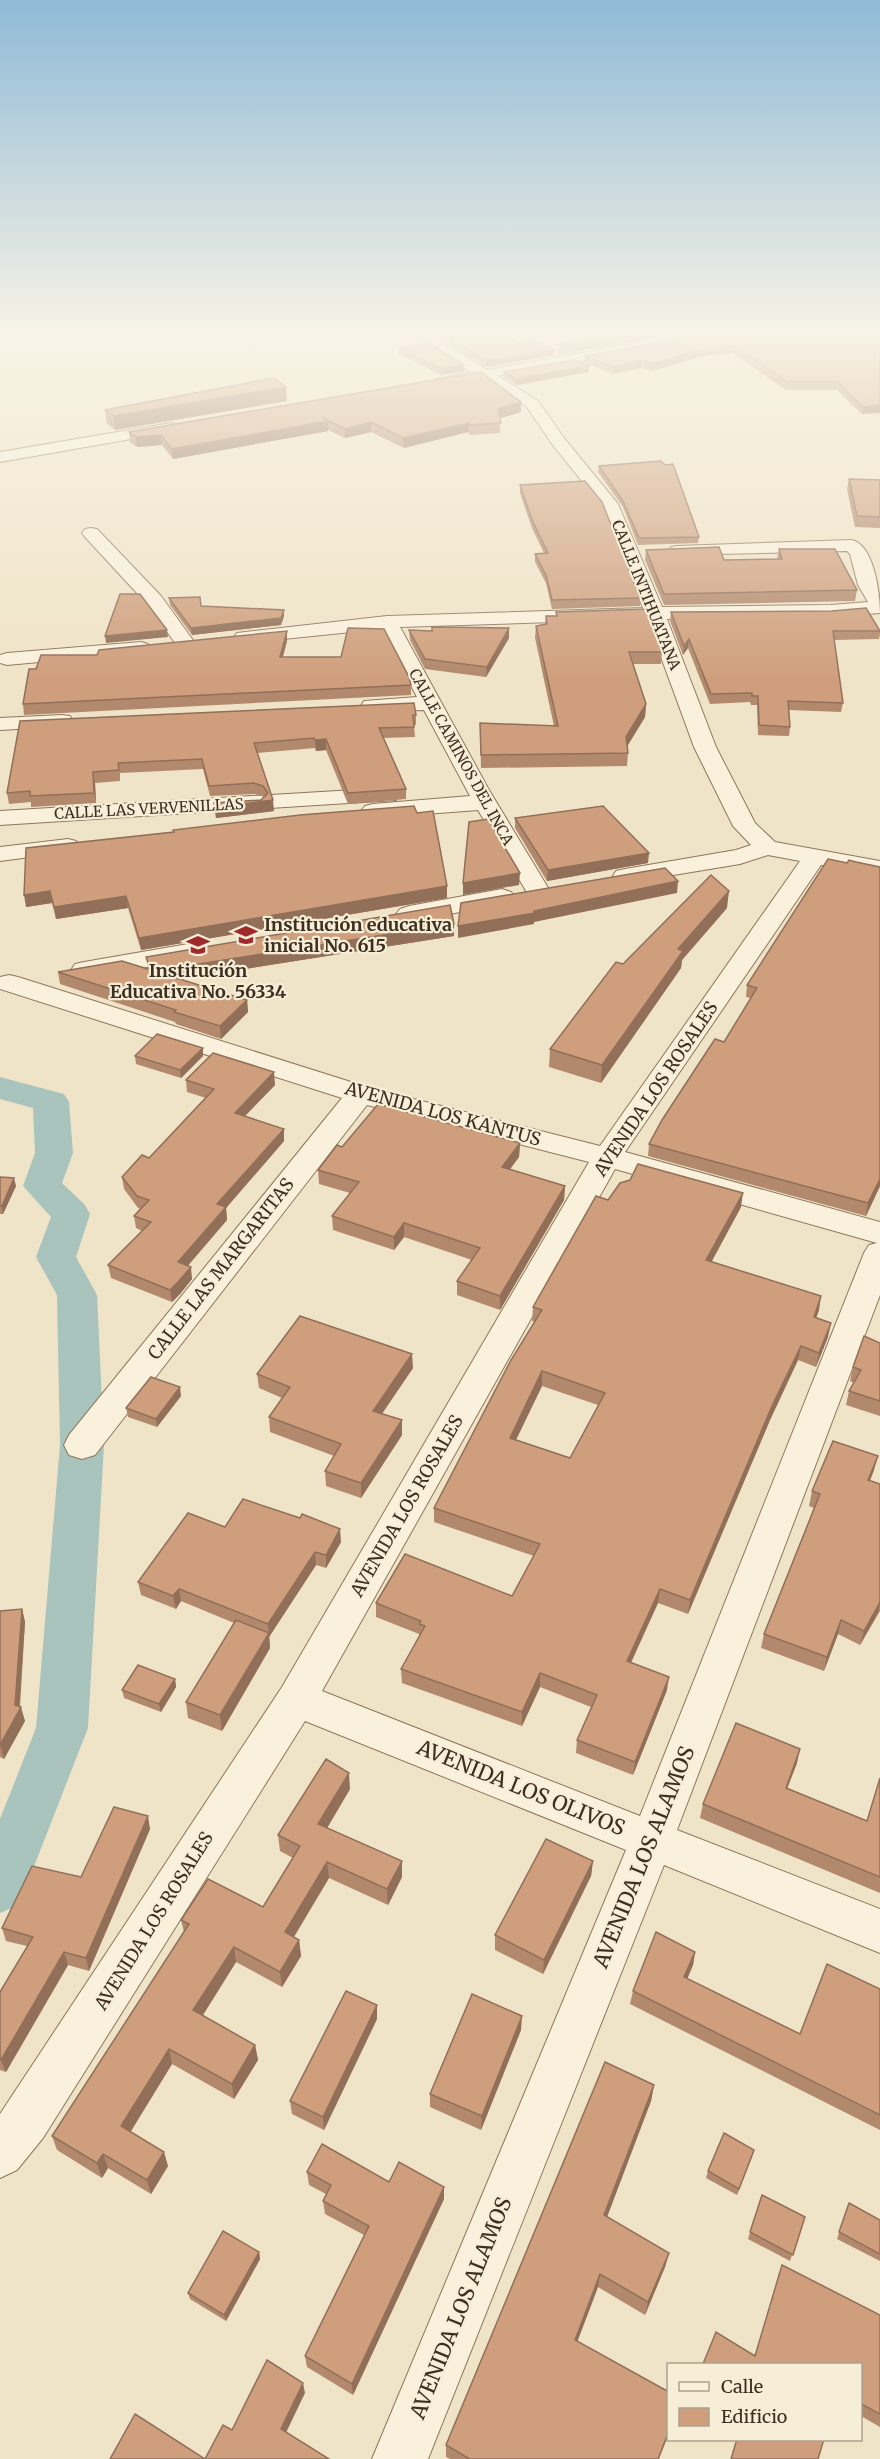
<svg xmlns="http://www.w3.org/2000/svg" width="880" height="2459" font-family="Merriweather,serif">
  <style>
    .lines { fill: none; stroke-linecap: round; stroke-linejoin: round }
    .canal { fill: #a9c4bc; fill-rule: evenodd }
    .minor-casing { stroke: #8d765c; stroke-width: 2 }
    .minor { fill: #faf1dc; fill-rule: evenodd }
    .wall { fill: #b2896c; fill-rule: evenodd }
    .shaded-wall { fill: #916f58 }
    .building { fill: #cf9f7d; stroke: #916f58; stroke-width: 1.5; fill-rule: evenodd }
    .labels { text-anchor: middle; stroke-width: 4.5; stroke-linejoin: round; paint-order: stroke }
    .far-street-label { font-size: 15px; fill: #3d2e20; stroke: #f7eed8 }
    .poi-label { font-size: 18px; font-weight: bold; fill: #3d2e20; stroke: #f7eed8; text-anchor: start }
    .street-label { font-size: 18px; fill: #3d2e20; stroke: #f7eed8 }
    .near-street-label { font-size: 21px; fill: #3d2e20; stroke: #f7eed8 }
  </style>
  <rect width="100%" height="100%" fill="#f0e4c8"/>
  <g class="lines">
    <polygon class="canal" points="0,1077 64,1094 69,1102 73,1153 62,1183 85,1205 90,1214 76,1257 97,1295 104,1445 88,1728 19,1905 0,1913 0,1819 36,1728 60,1445 57,1295 36,1257 51,1217 23,1186 35,1153 33,1108 0,1099"/>
    <g class="minor-casing">
      <g id="minor">
        <path d="M411,334H429L487,370L626,345L631,346L633,349L626,353L498,376L538,401L564,438L618,504L662,607L831,605L868,602L858,585L850,554L847,551L671,555L668,551L671,547L677,546L852,540C874,545 880,593 880,613L831,617L667,619L716,747L755,823L775,842L880,861V875L821,865L625,1152L880,1222V1295L677,1830L880,1909V1953L664,1865L428,2459H372L626,1850L305,1721L43,2138L17,2170L0,2178V2114L282,1687L589,1162L367,1105L95,1455L82,1459L69,1455L64,1445L69,1435L342,1098L0,989V977L9,975L18,977L370,1088L600,1146L800,861L768,855L740,864L625,883L616,881L613,876L616,871L625,869L736,850L751,845L733,826L694,747L647,619L400,627L489,790L550,891L547,896L538,898L529,896L478,810L373,818L365,816L361,811L365,806L373,804L470,796L424,710L372,712L364,711L361,706L364,701L417,697L381,629L244,643L237,641L234,637L237,633L387,616L643,608L604,509L552,444L527,407L482,379L442,387L437,385L434,382L437,379L471,372ZM615,1169L877,1243L869,1245L864,1253L640,1816L322,1691Z"/>
        <polygon points="171,423 177,425 179,428 177,431 0,462 0,452"/>
        <polygon points="91,528 97,529 161,596 195,643 192,647 178,647 147,604 85,537 82,533 85,529"/>
        <polygon points="141,642 148,644 151,648 148,652 7,665 0,663 0,655 7,653"/>
        <polygon points="62,715 70,716 73,721 70,726 0,730 0,718"/>
        <polygon points="388,788 396,790 400,795 396,800 0,825 0,811"/>
        <polygon points="68,839 76,841 80,846 76,851 0,861 0,847"/>
        <polygon points="502,889 511,892 515,897 511,902 409,922 400,919 396,914 400,909 409,906"/>
        <polygon points="188,944 197,946 201,952 197,958 84,978 75,976 71,970 75,964 84,962"/>
      </g>
    </g>
    <use href="#minor" class="minor"/>
  </g>
  <g class="wall">
    <polygon points="610,334 674,334 561,354 558,353 558,345"/>
    <polygon points="880,334 862,414 837,390 786,390 733,353 702,356 652,371 641,368 613,374 585,363 585,356"/>
    <polygon points="450,339 518,342 554,355 486,367 450,345"/>
    <polygon points="399,349 464,371 441,375 399,354"/>
    <polygon points="589,366 588,372 517,385 504,377 504,372"/>
    <polygon points="481,372 521,412 500,418 500,433 470,435 468,432 404,448 371,432 345,438 328,430 328,431 173,459 162,445 137,447 130,442 129,432"/>
    <polygon points="287,401 115,430 107,424 105,410"/>
    <polygon points="599,466 699,537 698,543 638,545 623,507 598,472"/>
    <polygon points="849,479 880,480 880,528 855,527 847,489"/>
    <polygon points="520,485 640,598 640,606 552,609 546,583 535,562 535,554 544,553 532,528 520,493"/>
    <polygon points="779,549 857,590 855,601 664,605 645,560 646,550 724,560 777,559"/>
    <polygon points="169,598 201,606 284,610 284,616 281,625 192,635 170,605"/>
    <polygon points="556,612 662,652 661,664 633,664 646,704 645,717 627,746 628,753 627,766 481,768 480,723 554,726 535,638 536,626 545,624 546,616 556,616"/>
    <polygon points="671,612 880,630 880,634 879,639 834,640 843,703 841,712 789,710 790,727 789,736 758,735 757,705 751,705 750,702 710,704 688,648 683,655 670,621"/>
    <polygon points="409,630 432,631 509,638 486,677 425,669 410,640"/>
    <polygon points="287,641 283,657 411,685 411,695 24,715 23,704 36,669 97,655"/>
    <polygon points="416,715 416,725 414,725 415,737 383,738 406,789 406,799 348,804 326,750 316,751 315,748 257,753 274,811 216,818 214,803 261,800 264,797 255,794 210,796 203,769 120,773 120,781 95,783 96,803 31,807 31,802 9,804 7,793 20,721"/>
    <polygon points="515,818 648,863 547,881 515,828"/>
    <polygon points="26,848 447,898 141,950 128,908 56,919 52,903 26,907"/>
    <polygon points="847,863 880,867 880,1186 866,1216 648,1156 649,1144 724,1042 751,998 746,997 747,985"/>
    <polygon points="727,908 682,960 681,968 601,1083 549,1067 550,1049 623,964"/>
    <polygon points="454,924 454,936 181,979 247,1000 248,1012 221,1039 176,1024 175,1022 60,984 58,972 148,969 146,957"/>
    <polygon points="135,1056 203,1056 181,1078 136,1064"/>
    <polygon points="186,1080 275,1085 245,1116 284,1129 284,1141 226,1208 227,1220 188,1266 192,1279 180,1294 172,1302 111,1278 108,1265 142,1231 136,1228 134,1216 141,1209 138,1208 124,1189 122,1177 149,1158 206,1098 187,1092"/>
    <polygon points="520,1143 519,1157 510,1169 565,1186 564,1200 500,1310 457,1295 457,1281 472,1260 404,1237 394,1250 333,1230 332,1216 350,1193 319,1184 318,1170 342,1147"/>
    <polygon points="0,1177 16,1186 3,1214 0,1214"/>
    <path d="M608,1200L741,1207L711,1262L819,1310L816,1318L828,1337L816,1367L798,1360L770,1420L688,1614L658,1603L631,1663L667,1690L633,1775L576,1753L577,1740L591,1707L540,1687L522,1726L402,1683L401,1669L419,1637V1634L376,1617V1603L512,1596L534,1556L434,1522V1508L535,1322L532,1321L533,1307ZM542,1386L598,1405L570,1458L516,1440Z"/>
    <polygon points="880,1343 880,1416 846,1405 849,1391 854,1383 850,1381 853,1367"/>
    <polygon points="413,1368 382,1414 402,1420 402,1435 361,1498 326,1486 325,1471 334,1456 270,1432 269,1417 282,1398 259,1388 257,1374"/>
    <polygon points="181,1396 157,1427 128,1417 126,1408"/>
    <polygon points="874,1470 870,1481 880,1484 880,1611 860,1645 838,1634 824,1671 761,1648 764,1634 814,1508 809,1506 812,1491"/>
    <polygon points="225,1527 341,1542 326,1568 316,1565 269,1637 270,1648 222,1731 188,1718 186,1702 234,1623 181,1601 176,1609 141,1595 138,1582"/>
    <polygon points="22,1609 25,1622 20,1707 25,1721 4,1759 0,1757 0,1611"/>
    <polygon points="175,1679 176,1687 161,1712 124,1698 122,1690"/>
    <polygon points="797,1763 787,1788 867,1821 880,1778 880,1893 700,1818 703,1804"/>
    <polygon points="350,1789 327,1828 402,1861 402,1877 388,1905 329,1878 294,1937 299,1940 301,1956 282,1987 236,1962 203,2015 255,2045 258,2060 234,2099 172,2064 130,2132 168,2166 151,2194 108,2168 102,2178 57,2150 52,2136 184,1932 181,1920 263,1907 293,1858 280,1851 278,1835"/>
    <polygon points="150,1829 89,1971 68,1965 6,2072 0,2070 0,1992 27,1946 6,1941 2,1928 81,1877"/>
    <polygon points="593,1861 591,1876 543,1974 495,1950 495,1935"/>
    <polygon points="695,1952 693,1965 687,1979 800,2034 880,1989 880,2130 630,2004 633,1991"/>
    <polygon points="377,2019 324,2130 292,2114 290,2101"/>
    <polygon points="521,2030 481,2130 430,2107 430,2094"/>
    <polygon points="654,2085 651,2101 607,2217 669,2253 665,2267 645,2315 598,2287 577,2342 669,2392 669,2433 659,2459 450,2459 446,2457 446,2445"/>
    <polygon points="754,2150 737,2195 706,2178 708,2171"/>
    <polygon points="307,2172 389,2182 444,2199 353,2395 307,2367 305,2356 364,2235 325,2214 323,2201 326,2194 309,2185"/>
    <polygon points="762,2195 805,2217 790,2261 748,2239"/>
    <polygon points="846,2210 880,2220 880,2261 837,2239"/>
    <polygon points="259,2252 260,2259 226,2321 190,2299 188,2293"/>
    <polygon points="782,2265 880,2315 880,2427 861,2416 861,2364 755,2356"/>
  </g>
  <g class="shaded-wall">
    <polygon points="632,334 674,334 561,354 561,346"/>
    <polygon points="733,345 733,353 702,356 652,371 652,364 703,349"/>
    <polygon points="554,350 554,355 486,367 487,361"/>
    <polygon points="641,360 641,368 613,374 613,367"/>
    <polygon points="464,365 464,371 441,375 441,369"/>
    <polygon points="589,366 588,372 517,385 517,379"/>
    <polygon points="286,387 287,401 115,430 114,416"/>
    <polygon points="521,402 521,412 498,419 498,409"/>
    <polygon points="880,405 880,413 862,414 863,407"/>
    <polygon points="328,421 328,431 173,459 172,449"/>
    <polygon points="371,422 371,432 345,438 345,429"/>
    <polygon points="469,423 468,432 404,448 403,438"/>
    <polygon points="161,435 162,445 137,447 136,437"/>
    <polygon points="284,610 284,616 281,625 192,635 191,628"/>
    <polygon points="509,628 509,638 486,677 487,667"/>
    <polygon points="167,630 168,637 106,643 105,636"/>
    <polygon points="287,631 287,641 280,667 280,657"/>
    <polygon points="689,639 688,648 683,655 684,646"/>
    <polygon points="646,704 645,717 625,750 626,737"/>
    <polygon points="326,739 326,750 316,751 315,740"/>
    <polygon points="93,772 95,783 96,803 94,793"/>
    <polygon points="273,800 274,811 216,818 215,808"/>
    <polygon points="649,853 648,863 547,881 548,870"/>
    <polygon points="520,873 519,885 463,895 463,883"/>
    <polygon points="678,881 677,893 534,922 534,924 458,938 458,926"/>
    <polygon points="447,886 447,898 141,950 139,938"/>
    <polygon points="50,891 52,903 26,907 24,895"/>
    <polygon points="729,891 727,908 682,960 681,968 601,1083 602,1065 678,949"/>
    <polygon points="126,896 128,908 56,919 54,907"/>
    <polygon points="454,924 454,936 156,983 154,971"/>
    <polygon points="247,1000 248,1012 221,1039 220,1026"/>
    <polygon points="203,1048 203,1056 181,1078 180,1070"/>
    <polygon points="274,1072 275,1085 236,1125 235,1113"/>
    <polygon points="284,1129 284,1141 226,1208 227,1220 180,1274 178,1262 217,1204"/>
    <polygon points="520,1143 519,1157 502,1180 502,1167"/>
    <polygon points="14,1178 16,1186 3,1214 2,1206"/>
    <polygon points="880,1179 880,1186 866,1216 868,1203"/>
    <polygon points="565,1186 564,1200 500,1310 500,1296"/>
    <polygon points="743,1193 741,1207 705,1274 706,1260"/>
    <polygon points="404,1223 404,1237 394,1250 394,1237"/>
    <polygon points="191,1267 192,1279 180,1294 172,1302 170,1290"/>
    <polygon points="821,1296 819,1310 811,1331 814,1317"/>
    <polygon points="831,1323 828,1337 816,1367 819,1353"/>
    <polygon points="801,1346 798,1360 770,1420 688,1614 690,1600 772,1406"/>
    <polygon points="412,1354 413,1368 374,1425 373,1411"/>
    <polygon points="542,1371 542,1386 510,1452 510,1438"/>
    <polygon points="180,1387 181,1396 157,1427 156,1419"/>
    <polygon points="402,1420 402,1435 361,1498 361,1483"/>
    <polygon points="878,1456 874,1470 864,1494 868,1480"/>
    <polygon points="340,1529 341,1542 326,1568 326,1555"/>
    <polygon points="315,1552 316,1565 269,1637 268,1624"/>
    <polygon points="179,1589 181,1601 176,1609 173,1596"/>
    <polygon points="660,1589 658,1603 625,1675 627,1661"/>
    <polygon points="880,1602 879,1611 860,1645 864,1631"/>
    <polygon points="22,1609 25,1622 19,1711 21,1707 25,1721 4,1759 0,1745 15,1705"/>
    <polygon points="841,1620 838,1634 824,1671 827,1657"/>
    <polygon points="269,1633 270,1648 222,1731 220,1715"/>
    <polygon points="540,1673 540,1687 522,1726 522,1712"/>
    <polygon points="669,1677 667,1690 633,1775 635,1762"/>
    <polygon points="175,1679 176,1687 161,1712 159,1704"/>
    <polygon points="800,1749 797,1763 782,1802 786,1788"/>
    <polygon points="349,1773 350,1789 320,1840 318,1824"/>
    <polygon points="148,1816 150,1829 89,1971 86,1958"/>
    <polygon points="402,1861 402,1877 388,1905 387,1889"/>
    <polygon points="593,1861 591,1876 543,1974 544,1960"/>
    <polygon points="327,1862 329,1878 287,1948 285,1932"/>
    <polygon points="299,1940 301,1956 282,1987 280,1972"/>
    <polygon points="234,1947 236,1962 196,2026 193,2010"/>
    <polygon points="64,1952 68,1965 6,2072 1,2060"/>
    <polygon points="695,1952 693,1965 682,1991 684,1977"/>
    <polygon points="377,2005 377,2019 324,2130 323,2117"/>
    <polygon points="522,2016 521,2030 481,2130 482,2116"/>
    <polygon points="255,2045 258,2060 234,2099 232,2084"/>
    <polygon points="169,2049 172,2064 125,2141 121,2126"/>
    <polygon points="654,2085 651,2101 602,2230 604,2215"/>
    <polygon points="754,2150 752,2157 737,2195 739,2189"/>
    <polygon points="164,2152 168,2166 151,2194 147,2180"/>
    <polygon points="103,2154 108,2168 102,2178 97,2163"/>
    <polygon points="444,2187 444,2199 353,2395 352,2384"/>
    <polygon points="259,2252 260,2259 226,2321 224,2315"/>
    <polygon points="669,2253 665,2267 645,2315 648,2302"/>
    <polygon points="600,2274 598,2287 573,2353 575,2340"/>
    <polygon points="303,2383 305,2393 283,2439 281,2429"/>
  </g>
  <g class="building">
    <polygon points="476,334 500,334 518,342 532,339 554,350 487,361 450,339"/>
    <polygon points="610,334 632,334 561,346 558,345"/>
    <polygon points="709,334 880,334 880,405 863,407 838,382 787,382 733,345 703,349 652,364 641,360 613,367 585,356"/>
    <polygon points="429,343 464,365 441,369 399,349"/>
    <polygon points="575,360 589,366 517,379 504,372"/>
    <polygon points="481,372 521,402 498,409 501,423 470,425 469,423 403,438 371,422 345,429 323,418 328,421 172,449 161,435 136,437 129,432"/>
    <polygon points="274,378 286,387 114,416 105,410"/>
    <polygon points="661,461 665,465 673,464 699,537 639,538 623,501 599,466"/>
    <polygon points="849,479 880,480 880,517 857,516"/>
    <polygon points="585,481 602,502 640,598 552,600 546,575 535,554 548,553 532,520 520,485"/>
    <polygon points="719,547 724,560 782,559 779,549 835,549 857,590 664,594 646,550"/>
    <polygon points="120,594 140,594 167,630 105,636"/>
    <polygon points="200,597 201,606 284,610 281,618 191,628 169,598"/>
    <polygon points="866,608 880,631 833,631 843,703 788,701 790,727 759,725 758,696 752,696 752,693 711,694 689,639 684,646 671,612 832,611"/>
    <polygon points="646,609 662,652 629,652 646,704 626,737 628,753 481,755 480,723 558,726 536,626 547,624 546,616 557,616 556,612"/>
    <polygon points="432,627 509,628 487,667 425,659 409,630 432,631"/>
    <polygon points="348,628 384,629 409,677 411,685 23,704 29,669 36,669 41,655 97,655 99,650 287,631 280,657 341,657"/>
    <polygon points="414,703 416,715 413,715 414,727 379,728 406,789 348,793 326,739 315,740 314,738 254,743 273,800 215,808 214,803 261,800 268,793 263,786 254,783 209,786 202,759 118,763 119,770 93,772 94,793 30,796 30,791 7,793 20,721"/>
    <polygon points="414,806 417,813 433,811 447,886 139,938 126,896 54,907 50,891 24,895 26,848 174,832 173,830 300,815"/>
    <polygon points="603,806 649,853 548,870 515,818"/>
    <polygon points="488,819 520,873 463,883 469,822"/>
    <polygon points="828,859 847,863 849,860 856,862 880,867 880,1179 868,1203 649,1144 662,1120 715,1039 724,1042 757,988 747,985"/>
    <polygon points="665,868 678,881 534,911 535,913 458,926 461,903"/>
    <polygon points="711,875 729,891 678,949 683,951 602,1065 550,1049 616,962 623,964"/>
    <polygon points="450,905 454,924 154,971 247,1000 220,1026 174,1012 176,1010 58,972 122,961 151,970 146,957"/>
    <polygon points="157,1034 203,1048 180,1070 135,1056"/>
    <polygon points="213,1053 274,1072 235,1113 284,1129 217,1204 226,1207 178,1262 191,1267 178,1282 170,1290 108,1265 151,1222 134,1216 149,1200 137,1196 122,1177 142,1155 149,1158 214,1089 186,1080"/>
    <polygon points="378,1104 520,1143 502,1167 565,1186 500,1296 457,1281 480,1248 404,1223 394,1237 332,1216 359,1182 318,1170 337,1145 342,1147"/>
    <path d="M638,1164L743,1193L706,1260L821,1296L814,1317L831,1323L819,1353L801,1346L772,1406L690,1600L660,1589L627,1661L669,1677L635,1762L577,1740L597,1695L540,1673L522,1712L401,1669L425,1626L419,1624L421,1621L376,1603L405,1554L512,1596L540,1544L434,1508L511,1360L542,1310L533,1307L596,1196L608,1200L620,1183L630,1180ZM542,1371L605,1393L570,1458L510,1438Z"/>
    <polygon points="0,1177 14,1178 2,1206 0,1206"/>
    <polygon points="300,1316 412,1354 373,1411 402,1420 361,1483 325,1471 341,1444 269,1417 290,1387 257,1374"/>
    <polygon points="864,1336 880,1343 880,1401 849,1391 861,1370 853,1367"/>
    <polygon points="151,1377 180,1387 156,1419 126,1408"/>
    <polygon points="833,1441 878,1456 868,1480 880,1484 880,1602 864,1631 841,1620 827,1657 764,1634 820,1494 812,1491"/>
    <polygon points="243,1499 300,1518 302,1514 340,1529 326,1555 315,1552 268,1624 179,1589 173,1596 138,1582 188,1513 225,1527"/>
    <polygon points="22,1609 15,1705 21,1707 0,1745 0,1611"/>
    <polygon points="236,1620 269,1633 220,1715 186,1702"/>
    <polygon points="138,1665 175,1679 159,1704 122,1690"/>
    <polygon points="736,1723 800,1749 786,1788 867,1821 880,1778 880,1877 703,1804"/>
    <polygon points="326,1759 349,1773 318,1824 402,1861 387,1889 327,1862 285,1932 299,1940 280,1972 234,1947 193,2010 255,2045 232,2084 169,2049 121,2126 164,2152 147,2180 103,2154 97,2163 52,2136 189,1924 181,1920 208,1879 263,1907 300,1846 278,1835"/>
    <polygon points="114,1807 148,1816 86,1958 64,1952 1,2060 0,2060 0,1992 33,1937 2,1928 32,1866 81,1877"/>
    <polygon points="546,1839 593,1861 544,1960 495,1935"/>
    <polygon points="656,1932 695,1952 684,1977 800,2034 827,1964 880,1989 880,2115 633,1991"/>
    <polygon points="346,1991 377,2005 323,2117 290,2101"/>
    <polygon points="472,1994 522,2016 482,2116 430,2094"/>
    <polygon points="605,2062 654,2085 604,2215 669,2253 648,2302 600,2274 575,2340 669,2392 669,2431 658,2459 467,2459 468,2458 446,2445"/>
    <polygon points="724,2133 754,2150 739,2189 708,2171"/>
    <polygon points="322,2144 389,2182 399,2162 444,2187 352,2384 305,2356 369,2226 323,2201 331,2185 307,2172"/>
    <polygon points="762,2195 805,2217 793,2255 750,2232"/>
    <polygon points="849,2203 880,2220 880,2254 839,2232"/>
    <polygon points="223,2231 259,2252 224,2315 188,2293"/>
    <polygon points="782,2265 880,2315 880,2414 861,2404 861,2364 703,2364 716,2332 755,2356"/>
    <polygon points="267,2360 303,2383 281,2429 329,2459 205,2459 223,2425 232,2430"/>
    <polygon points="135,2414 205,2459 110,2459"/>
    <polygon points="737,2439 824,2439 818,2459 731,2459"/>
  </g>
  <linearGradient id="sky" x2="0" y2="1"><stop stop-color="#8fbad6"/><stop offset="0.49" stop-color="#f8f3e6"/><stop offset="1" stop-color="#f8f3e6" stop-opacity="0"/></linearGradient>
  <rect width="880" height="679" fill="url(#sky)"/>
  <defs>
    <g id="school-bare" transform="scale(1.8)"><path d="M0-5L7-2L0 1L-7-2ZM-4 1L0 2.5L4 1V4Q0 6-4 4Z" fill="#9e2a2b" stroke="#f7eed8" stroke-width="2.5" paint-order="stroke"/></g>
  </defs>
  <g fill-rule="evenodd">
    <use href="#school-bare" x="246" y="935"/>
    <use href="#school-bare" x="198" y="945"/>
  </g>
  <g class="labels">
    <g class="far-street-label">
      <text transform="translate(646 595) rotate(68)" y="5">CALLE INTIHUATANA</text>
      <text transform="translate(461 757) rotate(61)" y="5">CALLE CAMINOS DEL INCA</text>
      <text transform="translate(149 809) rotate(-3)" y="5">CALLE LAS VERVENILLAS</text>
    </g>
    <g class="poi-label">
      <text x="264" y="931">Institución educativa<tspan x="264" dy="21">inicial No. 615</tspan></text>
      <text x="198" y="977" text-anchor="middle">Institución<tspan x="198" dy="21">Educativa No. 56334</tspan></text>
    </g>
    <g class="street-label">
      <text transform="translate(656 1089) rotate(-56)" y="6">AVENIDA LOS ROSALES</text>
      <text transform="translate(443 1114) rotate(15)" y="6">AVENIDA LOS KANTUS</text>
      <text transform="translate(221 1269) rotate(-52)" y="6">CALLE LAS MARGARITAS</text>
      <text transform="translate(407 1506) rotate(-60)" y="6">AVENIDA LOS ROSALES</text>
      <text transform="translate(154 1921) rotate(-58)" y="6">AVENIDA LOS ROSALES</text>
    </g>
    <g class="near-street-label">
      <text transform="translate(521 1788) rotate(22)" y="7">AVENIDA LOS OLIVOS</text>
      <text transform="translate(644 1857) rotate(-68)" y="7">AVENIDA LOS ALAMOS</text>
      <text transform="translate(461 2308) rotate(-68)" y="7">AVENIDA LOS ALAMOS</text>
    </g>
  </g>
  <rect x="667" y="2363" width="195" height="78" fill="#f7eed8" stroke="#ada18e" stroke-width="1.5"/>
  <rect x="679" y="2382" width="30" height="9" fill="#faf1dc" stroke="#ada18e" stroke-width="1.5"/>
  <text x="721" y="2393" font-size="18" fill="#3d2e20">Calle</text>
  <rect x="679" y="2408" width="30" height="18" fill="#cf9f7d" stroke="#ada18e" stroke-width="1.5"/>
  <text x="721" y="2423" font-size="18" fill="#3d2e20">Edificio</text>
</svg>
